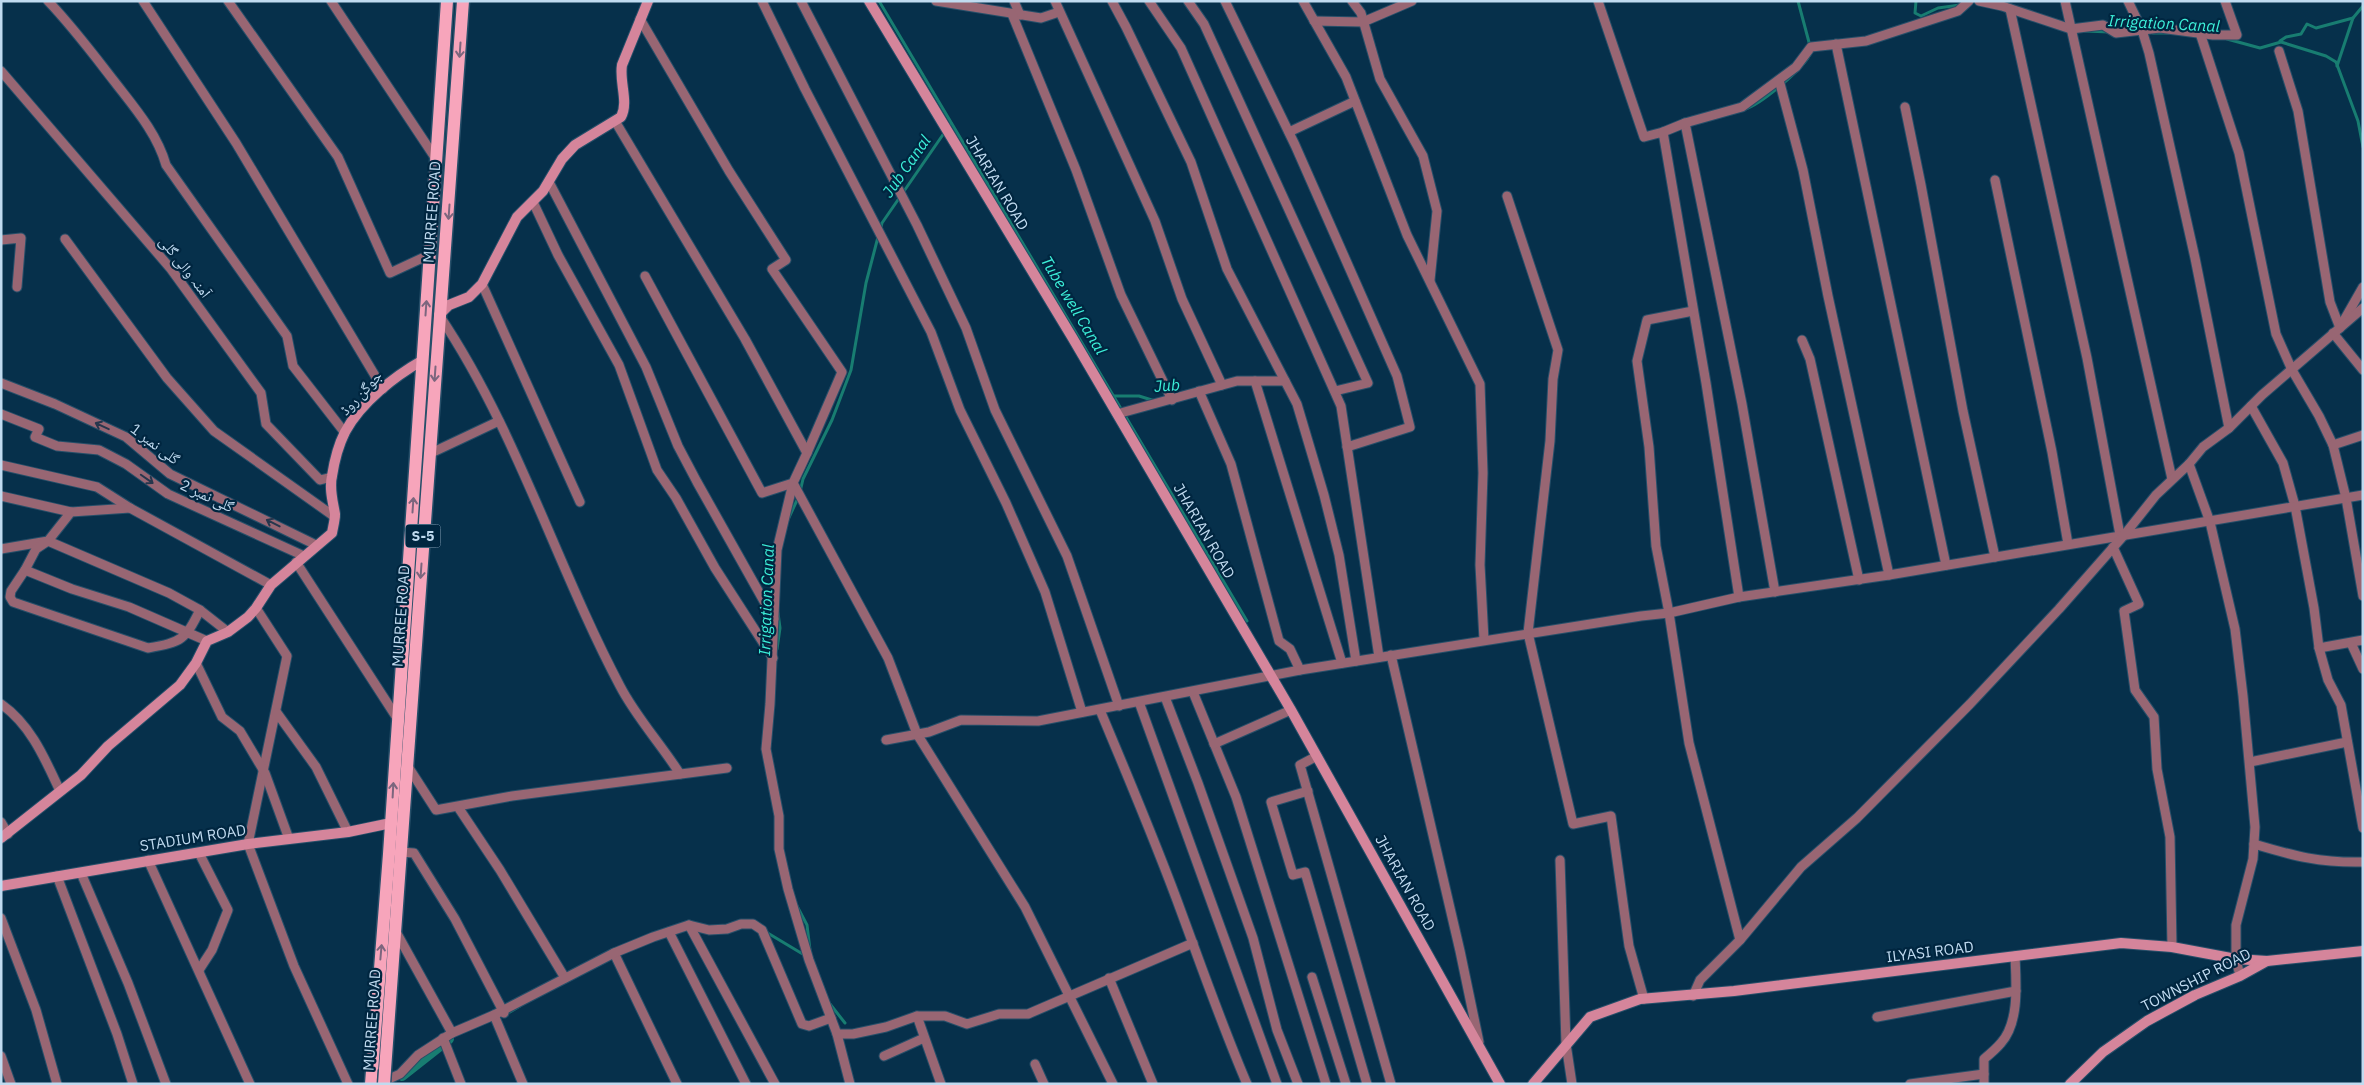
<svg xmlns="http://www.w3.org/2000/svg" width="2364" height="1085" font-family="'IBM Plex Sans','Noto Naskh Arabic',sans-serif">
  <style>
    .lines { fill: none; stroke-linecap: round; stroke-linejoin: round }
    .stream { stroke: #187d71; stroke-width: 3 }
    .canal { stroke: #187d71; stroke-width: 10 }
    .street-casing { stroke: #274f69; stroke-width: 11 }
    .secondary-casing { stroke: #274f69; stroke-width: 12 }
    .primary-casing { stroke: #274f69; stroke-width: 15 }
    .street { stroke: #986673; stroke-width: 9 }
    .secondary { stroke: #d5859b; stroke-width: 10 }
    .primary { stroke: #f7a5bb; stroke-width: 12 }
    .primary-bridge-casing { stroke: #274f69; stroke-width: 15; stroke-linecap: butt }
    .primary-bridge { stroke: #f7a5bb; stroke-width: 12 }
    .oneway { stroke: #7c667e }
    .oneway2 { stroke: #26364d }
    .labels { text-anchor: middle; stroke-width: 4.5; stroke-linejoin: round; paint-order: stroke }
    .shield { fill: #002640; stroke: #86a5bb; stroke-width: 1 }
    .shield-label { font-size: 14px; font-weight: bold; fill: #c0dbf0 }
    .street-label { font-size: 15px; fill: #c0dbf0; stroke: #002640 }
    .water-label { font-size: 16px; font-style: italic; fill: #3cf0d9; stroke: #002640 }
  </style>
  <rect width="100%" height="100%" fill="#06304b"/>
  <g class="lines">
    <g class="stream">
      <polyline points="879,1 1247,621"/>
      <polyline points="1798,1 1810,46"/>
      <polyline points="1916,1 1915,13 1921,16 1938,8 1960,5"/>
      <polyline points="2085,31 2109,32"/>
      <polyline points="2153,33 2169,33"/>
      <polyline points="2227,39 2260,48 2281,42 2326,56 2336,62 2358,121 2363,147"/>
      <polyline points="2280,41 2286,37 2301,34 2307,24 2316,28 2353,18"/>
      <polyline points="2337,66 2353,18 2363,6"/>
      <path d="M1745,109C1760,105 1806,67 1811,52"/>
      <polyline points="880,231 882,223 951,123"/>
      <polyline points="1113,396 1139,396 1155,401"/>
      <polyline points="800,492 803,479 832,420 851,370 866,283 878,237"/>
      <polyline points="786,524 798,498"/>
      <polyline points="777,649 780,628 778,613"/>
      <polyline points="797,906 807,925 810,950"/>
      <polyline points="766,932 806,956"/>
      <polyline points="830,1004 845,1023"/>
      <polyline points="506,1012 510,1012 520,1006"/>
    </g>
    <polyline class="canal" points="402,1076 449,1039"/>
    <g class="street-casing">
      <g id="street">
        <path d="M48,1C72,26 93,54 114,81C134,107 157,133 166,165L287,336L293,366L345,433"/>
        <polyline points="143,1 236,143 383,389"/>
        <polyline points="228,1 338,157 390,273 431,254"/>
        <polyline points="331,1 436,159"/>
        <polyline points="762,1 805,89 931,332 960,410 1006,503 1045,592 1082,712"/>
        <polyline points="801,1 917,225 966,328 995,410 1067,556 1119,706"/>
        <polyline points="936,1 1041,18 1059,12"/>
        <polyline points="1014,1 1020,15"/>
        <polyline points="1055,1 1155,221 1182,299 1222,385"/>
        <polyline points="1112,1 1126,27 1191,162 1227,269 1297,404 1324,495 1339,555 1356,661"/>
        <polyline points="1149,1 1181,48 1341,406 1379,657"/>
        <polyline points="1188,1 1204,24 1368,383 1335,391"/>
        <polyline points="1225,1 1295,145 1397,376 1410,427 1347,447"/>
        <polyline points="1303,1 1346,77 1407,235 1480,384 1483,473 1480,565 1484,640"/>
        <polyline points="1352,1 1361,13 1380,79 1423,156 1437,211 1430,280"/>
        <polyline points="1598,1 1644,137 1663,132 1706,383 1739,597"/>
        <polyline points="1979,1 2002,6 2071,29 2103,25 2116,33 2160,28 2213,35 2237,35 2225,1"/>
        <polyline points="2065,1 2172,479"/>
        <polyline points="2128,1 2142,30 2149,53 2195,258 2229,428"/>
        <polyline points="2010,9 2087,358 2120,535"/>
        <polyline points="1012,14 1076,170 1121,295 1172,400"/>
        <polyline points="640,19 729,171 786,260 772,269 842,372 807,453"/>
        <polyline points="1314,21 1363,22 1412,1"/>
        <polyline points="2200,33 2239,153 2276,334 2292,370 2319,416 2333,445 2346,498 2363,596"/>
        <polyline points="1836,44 1946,565"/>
        <polyline points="2279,51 2298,111 2330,302 2340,328"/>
        <polyline points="1,71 171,269 261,393 266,424 320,480 332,477"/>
        <polyline points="1779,80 1803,170 1828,296 1889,575"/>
        <polyline points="1905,107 1921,185 1963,411 1995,557"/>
        <polyline points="615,121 745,339 807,453 793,483 762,493 645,276"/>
        <polyline points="1685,123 1742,404 1775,592"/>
        <polyline points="1289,132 1355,101"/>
        <polyline points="1663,132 1685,123 1742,107 1796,67 1811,47 1866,41 1958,11 1969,1"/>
        <polyline points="1995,180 2052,452 2068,544"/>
        <polyline points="549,182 646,367 678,446 697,482 774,619"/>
        <polyline points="1507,196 1558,350 1553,379 1550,441 1528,633 1573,824 1611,816 1629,946 1644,999"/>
        <polyline points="533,202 558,255 619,365 657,470 676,498 715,568 773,658"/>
        <polyline points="65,239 167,378 214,431 335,517"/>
        <polyline points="1,240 21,238 17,287"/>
        <polyline points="482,284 580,502"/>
        <polyline points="1693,311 1647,320 1637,361 1649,447 1656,546 1669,613 1689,743 1740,940"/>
        <path d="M439,315C516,429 556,565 620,686C636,717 661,744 680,774"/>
        <polyline points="2343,322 2363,287"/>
        <polyline points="2333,333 2363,370"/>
        <polyline points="1802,340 1810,359 1859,580"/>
        <polyline points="1255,381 1342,663"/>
        <polyline points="1,383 55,404 126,437 170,474 316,545"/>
        <polyline points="1199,391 1231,464 1279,641 1290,649 1300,670"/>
        <polyline points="2251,406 2283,463 2295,506 2314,608 2319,648 2328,680 2341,705 2363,828"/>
        <polyline points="1,414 39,429 35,437 57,446 99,450 126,464 168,494 304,556"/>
        <polyline points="1117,414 1237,381 1285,381"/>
        <polyline points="2333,445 2363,435"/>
        <polyline points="429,454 499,421"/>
        <polyline points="2189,464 2210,522 2235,629 2243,696 2255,827 2253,859 2236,925 2236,959 2240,976"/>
        <polyline points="1,465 97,487 130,508 271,585"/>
        <polyline points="793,483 888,658 917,734 1025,907 1113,1084"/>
        <polyline points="793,483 777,550 770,704 766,749 779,816 779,849 788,889 809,960 837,1034 850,1084"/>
        <polyline points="1,496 71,512"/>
        <polyline points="2113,547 2139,604 2124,611 2135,690 2154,717 2157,769 2170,837 2172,947"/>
        <polyline points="1,549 48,541 71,512 130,508"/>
        <polyline points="296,562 397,718"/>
        <path d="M25,570L11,591L10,597L13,602L148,648C182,642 185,640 200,610"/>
        <polyline points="256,608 287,656 248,844 294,966 348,1084"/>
        <polyline points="207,641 129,607 72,589 25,570 36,549 48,541 169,593 200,610 228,632"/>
        <polyline points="2351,643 2363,669"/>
        <polyline points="2319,648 2363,640"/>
        <polyline points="1391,655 1460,951 1479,1042"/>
        <polyline points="196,663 222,717 240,731 265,773 289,839"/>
        <polyline points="1193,692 1236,797 1326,1084"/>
        <polyline points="1165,697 1198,783 1253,938 1277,1030 1298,1084"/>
        <polyline points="1139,702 1277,1084"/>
        <path d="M1,704C31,725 45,759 60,791"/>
        <path d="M1100,710C1128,777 1157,845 1182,914C1203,971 1223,1028 1247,1084"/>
        <polyline points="277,713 316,767 348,832"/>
        <polyline points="886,740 929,732 961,720 1038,721 1300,670 1641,616 1669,613 1739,597 1889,575 2363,495"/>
        <polyline points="1214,744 1291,710"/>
        <polyline points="1317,756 1300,765 1391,1084"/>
        <polyline points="2250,762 2347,742"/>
        <polyline points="407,765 436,810 512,796 727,768"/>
        <polyline points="1308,791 1271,802 1293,875 1305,872 1367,1084"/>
        <polyline points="458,807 500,870 565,978"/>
        <polyline points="1,822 8,834"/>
        <path d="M2254,844C2294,856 2320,863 2363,862"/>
        <polyline points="400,852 414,853 455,919 504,1013"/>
        <polyline points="199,853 228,910 212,950 199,970"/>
        <polyline points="148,860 250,1084"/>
        <polyline points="1560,860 1566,1044 1572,1084"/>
        <polyline points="81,873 128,983 166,1084"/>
        <polyline points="57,876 117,1034 133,1084"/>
        <polyline points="1,918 36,1010 57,1084"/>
        <polyline points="689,925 775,1084"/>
        <polyline points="395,930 452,1033"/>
        <polyline points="669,932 746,1084"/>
        <polyline points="614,953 677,1084"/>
        <polyline points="1312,977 1346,1084"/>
        <polyline points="1109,978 1153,1084"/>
        <polyline points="1693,996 1700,980 1740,940 1801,867 1857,818 1970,704 2059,609 2125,534 2156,495 2189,464 2203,447 2229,428 2262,395 2363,308"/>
        <polyline points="494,1015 523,1084"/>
        <polyline points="917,1016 941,1084"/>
        <polyline points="1877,1017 2016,991"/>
        <polyline points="837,1034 853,1034 886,1027 917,1016 945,1016 967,1024 999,1014 1028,1014 1193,943"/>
        <polyline points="443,1038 461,1084"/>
        <polyline points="1,1056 11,1084"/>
        <polyline points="884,1056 924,1038"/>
        <polyline points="1035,1064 1044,1084"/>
        <polyline points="382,1082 400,1074 418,1055 452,1033 494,1015 614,953 653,937 689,925 709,930 727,929 741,924 753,924 762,930 802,1024 809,1026 831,1018"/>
        <polyline points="1910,1084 1984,1074"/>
        <path d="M1984,1084V1059C1990,1054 1996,1049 2001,1043C2020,1022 2016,981 2015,956"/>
      </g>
    </g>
    <g class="secondary-casing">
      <g id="secondary">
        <polyline points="869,1 1072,337 1291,710 1500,1084"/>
        <path d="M439,315L449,305L469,297L482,284L517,217L543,191L562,159L575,145L621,117C629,102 619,82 622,65L648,1"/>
        <path d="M1,838L81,775L108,746L180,685L196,663L207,641L228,632L248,617L256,608L271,585L332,533C333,527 335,520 335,514C333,502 329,489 332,476C334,463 339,444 345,432C361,402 395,376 423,360"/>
        <polyline points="1,886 248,844 348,832 391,823"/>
        <polyline points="1533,1084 1590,1017 1640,999 1734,991 2121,943 2172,947 2236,959 2267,961 2363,951"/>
        <polyline points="2070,1084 2103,1052 2147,1021 2195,995 2240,976 2267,961"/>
      </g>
    </g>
    <g class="primary-casing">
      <g id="primary">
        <polyline points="385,1070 463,1"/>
        <polyline points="371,1084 389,854 447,1"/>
      </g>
    </g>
    <use href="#street" class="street"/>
    <use href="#secondary" class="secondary"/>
    <use href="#primary" class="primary"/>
    <g class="primary-bridge-casing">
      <polyline id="primary-bridge" points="384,1084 385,1070"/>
    </g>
    <use href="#primary-bridge" class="primary-bridge"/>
  </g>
  <defs><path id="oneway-shaft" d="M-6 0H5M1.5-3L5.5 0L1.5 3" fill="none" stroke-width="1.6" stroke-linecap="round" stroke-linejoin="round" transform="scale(1.25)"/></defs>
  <g class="oneway">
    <use href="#oneway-shaft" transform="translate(460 50) rotate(94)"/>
    <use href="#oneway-shaft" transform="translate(449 212) rotate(94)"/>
    <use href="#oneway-shaft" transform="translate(426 308) rotate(-86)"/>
    <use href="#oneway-shaft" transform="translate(435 374) rotate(94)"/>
    <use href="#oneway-shaft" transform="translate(413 505) rotate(-86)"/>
    <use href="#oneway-shaft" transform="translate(421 571) rotate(94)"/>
    <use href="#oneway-shaft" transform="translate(393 790) rotate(-87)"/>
    <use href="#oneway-shaft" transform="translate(381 952) rotate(-85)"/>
  </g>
  <g class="oneway2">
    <use href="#oneway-shaft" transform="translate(102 426) rotate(-155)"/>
    <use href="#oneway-shaft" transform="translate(147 479) rotate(35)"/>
    <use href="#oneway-shaft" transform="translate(273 523) rotate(-153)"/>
  </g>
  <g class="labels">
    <rect class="shield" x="405.5" y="524.5" width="35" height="23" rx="4"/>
    <g class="shield-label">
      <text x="423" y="541">S-5</text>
    </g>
    <g class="street-label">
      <text transform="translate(997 183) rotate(59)" y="5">JHARIAN ROAD</text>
      <text transform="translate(432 212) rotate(-86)" y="5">MURREE ROAD</text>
      <text transform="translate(185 267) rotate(52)" y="5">آمنہ والی گلی</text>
      <text transform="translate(361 393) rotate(-47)" y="5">جوگن روڈ</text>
      <text transform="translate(155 444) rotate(37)" y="5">گلی نمبر 1</text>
      <text transform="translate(207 496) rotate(25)" y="5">گلی نمبر 2</text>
      <text transform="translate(1204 531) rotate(60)" y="5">JHARIAN ROAD</text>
      <text transform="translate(401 616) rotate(-86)" y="5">MURREE ROAD</text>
      <text transform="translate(193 838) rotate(-9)" y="5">STADIUM ROAD</text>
      <text transform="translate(1405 883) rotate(61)" y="5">JHARIAN ROAD</text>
      <text transform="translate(1930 952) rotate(-7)" y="5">ILYASI ROAD</text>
      <text transform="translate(2196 980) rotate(-27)" y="5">TOWNSHIP ROAD</text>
      <text transform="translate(372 1020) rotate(-86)" y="5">MURREE ROAD</text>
    </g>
    <g class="water-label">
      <text transform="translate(2164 23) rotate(3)" y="6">Irrigation Canal</text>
      <text transform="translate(906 166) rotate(-55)" y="6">Jub Canal</text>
      <text transform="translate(1074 305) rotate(59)" y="6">Tube well Canal</text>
      <text transform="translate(1167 385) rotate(-4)" y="6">Jub</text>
      <text transform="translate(766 600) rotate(-88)" y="6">Irrigation Canal</text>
    </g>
  </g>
  <rect width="2364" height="1085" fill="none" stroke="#c0dbf0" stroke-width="5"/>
</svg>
